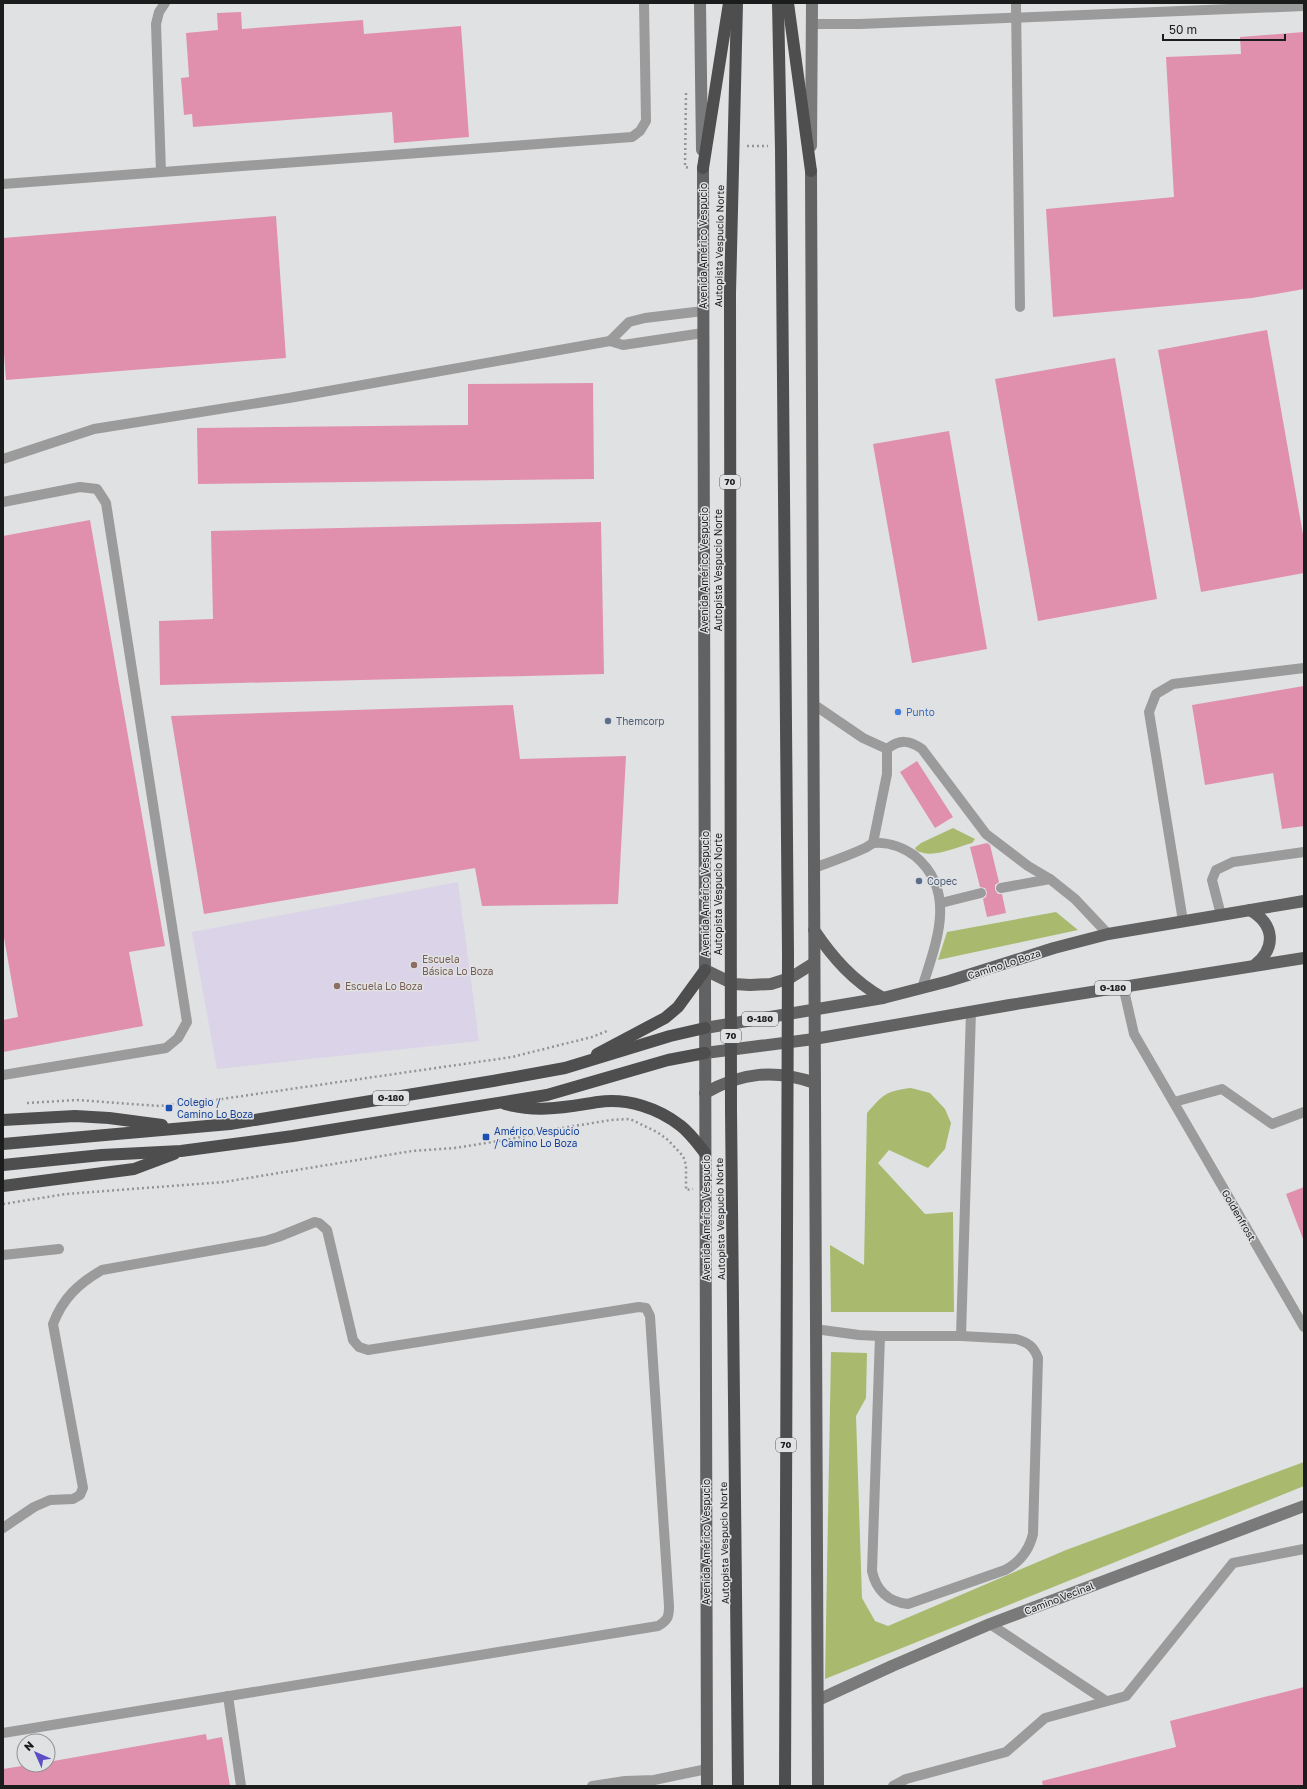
<svg xmlns="http://www.w3.org/2000/svg" width="1307" height="1789" font-family="'Golos Text',sans-serif">
  <style>
    .education { fill: #dbd3e8 }
    .green { fill: #a9ba6f }
    .building { fill: #e090ad }
    .lines { fill: none; stroke-linecap: round; stroke-linejoin: round }
    .path { stroke: #939495; stroke-width: 2.5; stroke-dasharray: 2 3; stroke-linecap: butt }
    .lane { stroke: #9b9b9c; stroke-width: 10 }
    .secondary { stroke: #7a7a7b; stroke-width: 12 }
    .primary { stroke: #626263; stroke-width: 12 }
    .highway { stroke: #4e4e4f; stroke-width: 12 }
    .shop-dot { fill: #3f7fe0; stroke: #e0e1e3; stroke-width: 1.5 }
    .service-dot { fill: #5c6f8a; stroke: #e0e1e3; stroke-width: 1.5 }
    .education-dot { fill: #8d6e63; stroke: #e0e1e3; stroke-width: 1.5 }
    .transit-dot { fill: #1a4fb4; stroke: #e0e1e3; stroke-width: 1.5 }
    .labels { text-anchor: middle; stroke-width: 3; stroke-linejoin: round; paint-order: stroke }
    .shield { fill: #e0e1e3; stroke: #565758; stroke-width: 1 }
    .shield-label { font-size: 9px; font-weight: bold; fill: #1b1c1c }
    .street-label { font-size: 10px; fill: #1b1c1c; stroke: #e0e1e3 }
    .shop-label { font-size: 10px; fill: #366cbe; stroke: #e0e1e3; text-anchor: start }
    .service-label { font-size: 10px; fill: #4e5e75; stroke: #e0e1e3; text-anchor: start }
    .education-label { font-size: 10px; fill: #785e54; stroke: #e0e1e3; text-anchor: start }
    .transit-label { font-size: 10px; fill: #164399; stroke: #e0e1e3; text-anchor: start }
  </style>
  <rect width="100%" height="100%" fill="#e0e1e3"/>
  <polygon class="education" points="458,882 479,1041 217,1069 192,932"/>
  <g class="green">
    <path d="M953,828L975,839L972,843C956,847 931,860 916,850L915,848L921,843Z"/>
    <polygon points="1056,912 1078,930 938,960 947,932"/>
    <path d="M911,1088L930,1093L945,1109L951,1123L945,1149L928,1168L889,1150L878,1163L925,1214L953,1212L954,1312H831L830,1245L864,1265L867,1113C883,1095 885,1091 911,1088Z"/>
    <polygon points="831,1352 867,1353 866,1398 856,1416 862,1598 875,1621 888,1626 1066,1550 1304,1462 1304,1486 825,1679"/>
  </g>
  <g class="building">
    <polygon points="241,12 242,29 363,20 364,34 461,26 469,137 394,143 392,112 193,127 192,114 184,115 181,78 189,77 186,33 218,30 217,13"/>
    <polygon points="1304,32 1304,289 1252,298 1053,317 1046,209 1174,197 1166,57 1241,54 1240,37"/>
    <polygon points="276,216 286,358 6,380 3,340 3,238"/>
    <polygon points="1267,330 1304,540 1304,573 1201,592 1158,350"/>
    <polygon points="1115,358 1157,599 1038,621 995,379"/>
    <polygon points="593,383 594,479 198,484 197,428 468,425 468,384"/>
    <polygon points="949,431 987,649 912,663 873,444"/>
    <polygon points="90,520 165,946 129,952 143,1026 3,1052 3,1020 18,1017 3,932 3,536"/>
    <polygon points="601,522 604,674 160,685 159,621 213,619 211,531"/>
    <polygon points="1304,686 1304,826 1282,829 1273,773 1205,785 1192,705"/>
    <polygon points="513,705 520,759 626,756 618,904 482,906 475,868 204,914 171,716"/>
    <polygon points="917,761 953,817 935,828 900,772"/>
    <polygon points="987,843 990,845 999,882 995,885 995,890 998,894 1002,894 1006,913 987,917 983,899 986,897 987,892 985,888 980,887 970,847"/>
    <polygon points="1304,1187 1304,1238 1303,1239 1286,1194"/>
    <polygon points="1304,1687 1304,1786 1043,1786 1042,1781 1176,1747 1170,1721"/>
    <polygon points="206,1734 207,1740 222,1737 230,1786 3,1786 3,1769 28,1765 48,1765 48,1762"/>
  </g>
  <g class="lines">
    <g class="path">
      <polyline points="686,93 685,167 690,168"/>
      <polyline points="747,146 768,146"/>
      <polyline points="27,1103 77,1100 159,1106 201,1102 512,1057 592,1037 607,1031"/>
      <polyline points="3,1204 66,1194 224,1182 412,1151 455,1148 511,1139 562,1128 611,1120 630,1119 657,1132 668,1140 683,1156 686,1165 686,1190 693,1189"/>
    </g>
    <g class="lane">
      <polyline points="1016,3 1020,307"/>
      <polyline points="813,24 860,24 1304,6"/>
      <polyline points="161,172 156,24 159,12 165,3"/>
      <polyline points="3,184 632,137 640,131 646,121 644,3"/>
      <polyline points="610,341 629,322 645,318 703,311"/>
      <polyline points="3,459 94,429 289,398 610,341 623,345 703,333"/>
      <polyline points="3,502 80,487 97,489 106,503 187,1022 178,1038 166,1048 3,1075"/>
      <polyline points="813,704 863,738 887,749"/>
      <path d="M887,749C900,739 909,740 922,749L986,834L1028,866L1050,879L1075,899L1108,934"/>
      <polyline points="873,843 887,774 887,749"/>
      <path d="M814,868C830,862 848,856 865,848C868,847 871,843 875,843C889,842 904,848 915,856C958,892 936,943 922,988"/>
      <polyline points="1001,888 1050,879"/>
      <polyline points="941,903 981,893"/>
      <polyline points="1221,915 1212,880 1216,870 1233,862 1304,852"/>
      <polyline points="1183,921 1149,712 1156,694 1173,684 1304,668"/>
      <polyline points="1123,986 1134,1034 1304,1327"/>
      <polyline points="1174,1102 1222,1089 1272,1124 1304,1112"/>
      <polyline points="3,1255 59,1249"/>
      <polyline points="815,1329 859,1335 880,1336"/>
      <path d="M880,1336H961L1016,1339C1028,1342 1034,1347 1038,1358L1033,1534C1029,1551 1020,1562 1005,1570L908,1604C888,1602 876,1590 872,1571Z"/>
      <polyline points="961,1336 971,1011"/>
      <path d="M3,1528L34,1507L50,1500L73,1499L80,1495L83,1488L53,1324C63,1298 78,1284 102,1270L265,1241L278,1237L315,1222L319,1223L327,1230L353,1340L359,1347L368,1350L639,1307L646,1308L650,1316L669,1606C669,1617 668,1620 658,1626L3,1733"/>
      <polyline points="990,1624 1106,1701"/>
      <polyline points="228,1696 241,1786"/>
      <polyline points="592,1786 625,1781 654,1780 707,1769"/>
      <polyline points="893,1786 906,1779 1006,1752 1045,1718 1126,1696 1233,1563 1304,1549"/>
    </g>
    <g class="secondary">
      <polyline points="700,3 702,150"/>
      <polyline points="811,146 812,3"/>
      <polyline points="818,1700 892,1666 990,1624 1304,1506"/>
    </g>
    <g class="primary">
      <polyline points="703,168 707,1786"/>
      <polyline points="811,171 818,1786"/>
      <path d="M1250,910C1274,924 1277,947 1255,965"/>
      <path d="M814,930C833,958 853,981 883,998"/>
      <polyline points="705,970 734,984 750,985 771,984 790,978 814,963"/>
      <polyline points="705,1028 883,998 949,981 1054,948 1108,934 1304,901"/>
      <polyline points="705,1053 814,1039 1010,1005 1304,958"/>
      <path d="M705,1093C742,1072 775,1069 815,1083"/>
    </g>
    <g class="highway">
      <polyline points="737,3 730,293 731,1111 738,1786"/>
      <polyline points="778,3 781,150 788,954 785,1786"/>
      <polyline points="788,3 811,171"/>
      <polyline points="703,168 729,3"/>
      <polyline points="597,1054 665,1018 678,1007 705,970"/>
      <path d="M505,1104C539,1113 565,1107 598,1102C628,1098 658,1108 681,1126C690,1133 698,1144 705,1153"/>
      <polyline points="3,1120 75,1116 109,1118 162,1125"/>
      <polyline points="3,1144 230,1124 493,1081 565,1068 670,1036 705,1028"/>
      <polyline points="3,1165 102,1155 181,1151 293,1136 547,1095 668,1060 705,1053"/>
      <polyline points="3,1186 134,1169 174,1154"/>
    </g>
  </g>
  <circle class="shop-dot" cx="898" cy="712" r="4"/>
  <g class="service-dot">
    <circle cx="608" cy="721" r="4"/>
    <circle cx="919" cy="881" r="4"/>
  </g>
  <g class="education-dot">
    <circle cx="414" cy="965" r="4"/>
    <circle cx="337" cy="986" r="4"/>
  </g>
  <g class="transit-dot">
    <rect x="165" y="1104" width="8" height="8" rx="2"/>
    <rect x="482" y="1133" width="8" height="8" rx="2"/>
  </g>
  <g class="labels">
    <g class="shield">
      <rect x="720" y="475" width="20" height="14" rx="3"/>
      <rect x="1095" y="981" width="36" height="14" rx="3"/>
      <rect x="742" y="1012" width="36" height="14" rx="3"/>
      <rect x="721" y="1029" width="20" height="14" rx="3"/>
      <rect x="373" y="1091" width="36" height="14" rx="3"/>
      <rect x="776" y="1438" width="20" height="14" rx="3"/>
    </g>
    <g class="shield-label">
      <text x="730" y="485">70</text>
      <text x="1113" y="991">G-180</text>
      <text x="760" y="1022">G-180</text>
      <text x="731" y="1039">70</text>
      <text x="391" y="1101">G-180</text>
      <text x="786" y="1448">70</text>
    </g>
    <g class="street-label">
      <text transform="translate(703 246) rotate(-90)" y="4">Avenida Américo Vespucio</text>
      <text transform="translate(719 246) rotate(-89)" y="4">Autopista Vespucio Norte</text>
      <text transform="translate(704 570) rotate(-90)" y="4">Avenida Américo Vespucio</text>
      <text transform="translate(718 570) rotate(-90)" y="4">Autopista Vespucio Norte</text>
      <text transform="translate(705 894) rotate(-90)" y="4">Avenida Américo Vespucio</text>
      <text transform="translate(718 894) rotate(-90)" y="4">Autopista Vespucio Norte</text>
      <text transform="translate(1004 964) rotate(-18)" y="4">Camino Lo Boza</text>
      <text transform="translate(1239 1215) rotate(60)" y="4">Goldenfrost</text>
      <text transform="translate(706 1218) rotate(-90)" y="4">Avenida Américo Vespucio</text>
      <text transform="translate(720 1219) rotate(-91)" y="4">Autopista Vespucio Norte</text>
      <text transform="translate(706 1542) rotate(-90)" y="4">Avenida Américo Vespucio</text>
      <text transform="translate(724 1543) rotate(-91)" y="4">Autopista Vespucio Norte</text>
      <text transform="translate(1059 1598) rotate(-21)" y="4">Camino Vecinal</text>
    </g>
    <g class="shop-label">
      <text x="906" y="716">Punto</text>
    </g>
    <g class="service-label">
      <text x="616" y="725">Themcorp</text>
      <text x="927" y="885">Copec</text>
    </g>
    <g class="education-label">
      <text x="422" y="963">Escuela<tspan x="422" dy="12">Básica Lo Boza</tspan></text>
      <text x="345" y="990">Escuela Lo Boza</text>
    </g>
    <g class="transit-label">
      <text x="177" y="1106">Colegio /<tspan x="177" dy="12">Camino Lo Boza</tspan></text>
      <text x="494" y="1135">Américo Vespucio<tspan x="494" dy="12">/ Camino Lo Boza</tspan></text>
    </g>
  </g>
  <rect width="1307" height="1789" fill="none" stroke="#1b1c1c" stroke-width="8"/>
  <g transform="translate(36 1753) rotate(315)"><circle r="19" fill="#e0e1e3" stroke="#919293"/>
  <path d="M0-3L7 15L0 10L-7 15Z" fill="#5b4ec6"/>
  <text y="-6" font-size="11" font-weight="bold" text-anchor="middle" fill="#1b1c1c">N</text>
  </g>
  <path d="M1163 34v6h122v-6" fill="none" stroke="#1b1c1c" stroke-width="2"/>
  <text x="1169" y="34" font-size="12" fill="#1b1c1c" stroke="#e0e1e3" stroke-width="3" paint-order="stroke">50 m</text>
</svg>
